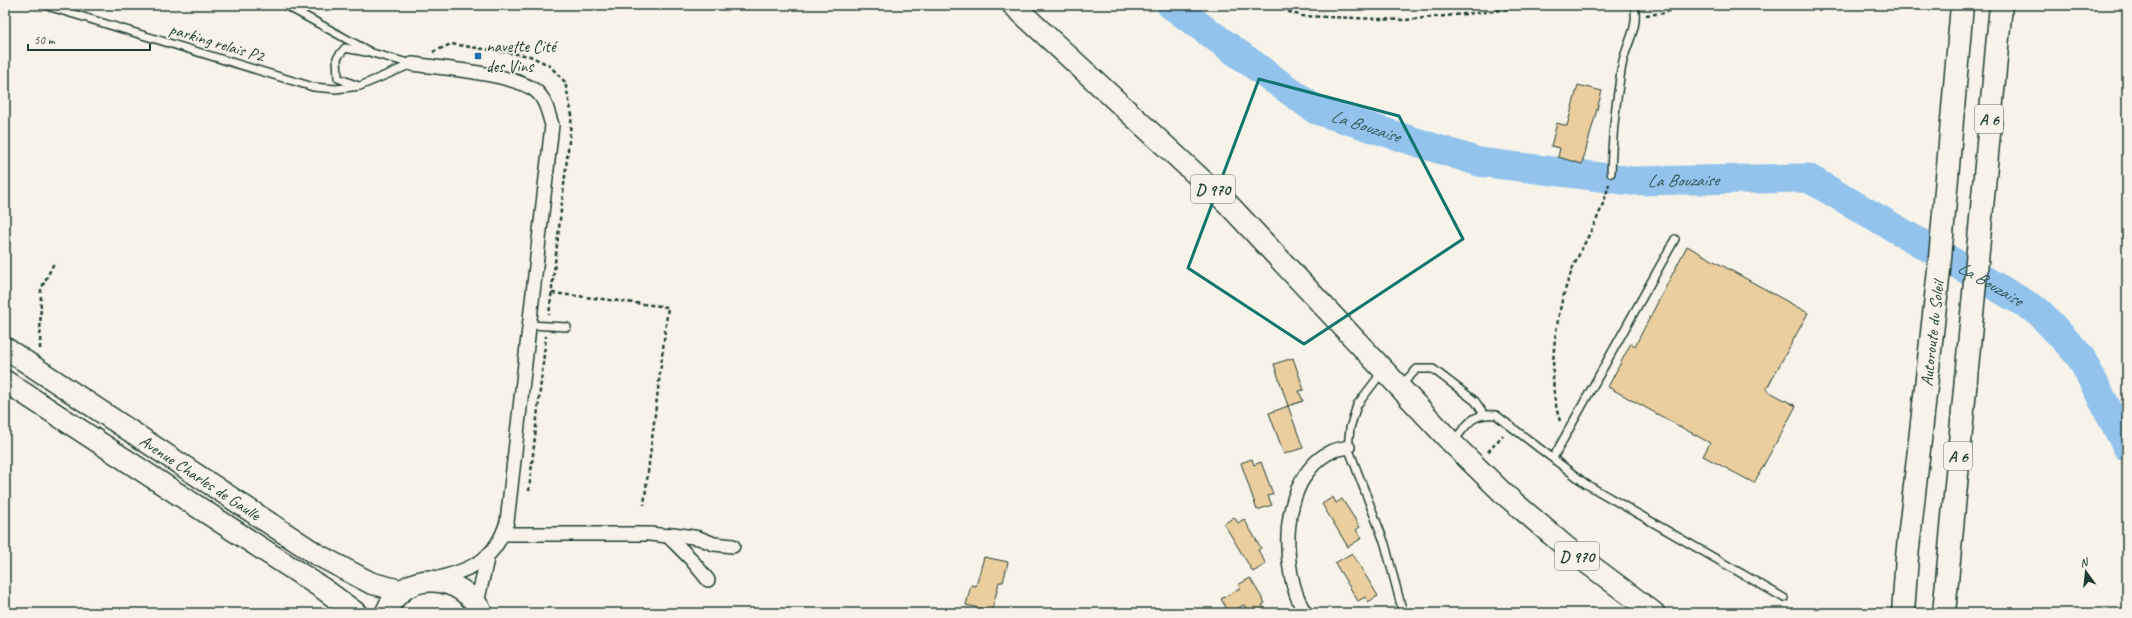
<svg xmlns="http://www.w3.org/2000/svg" width="2132" height="618" font-family="Caveat,sans-serif">
  <style>
    .lines { fill: none; stroke-linecap: round; stroke-linejoin: round }
    .river { stroke: #91c3ed; stroke-width: 29 }
    .building { fill: #eace9e; stroke: #1f3d34 }
    .service-casing { stroke: #1f3d34; stroke-width: 10 }
    .minor-casing { stroke: #1f3d34; stroke-width: 16 }
    .primary-casing { stroke: #1f3d34; stroke-width: 24 }
    .motorway-casing { stroke: #1f3d34; stroke-width: 25 }
    .path { stroke: #1f3d34; stroke-width: 2.5; stroke-dasharray: 4 3; stroke-linecap: butt }
    .service { stroke: #f7f3e8; stroke-width: 7 }
    .minor { stroke: #f7f3e8; stroke-width: 13 }
    .primary { stroke: #f7f3e8; stroke-width: 21 }
    .motorway { stroke: #f7f3e8; stroke-width: 22 }
    .marked { fill: none; stroke: #0f766e; stroke-width: 3; stroke-linejoin: round }
    .poi-dot { fill: #1f6fb2; stroke: #f7f3e8; stroke-width: 1.5 }
    .labels { text-anchor: middle; stroke-width: 3.5; stroke-linejoin: round; paint-order: stroke }
    .shield { fill: #f7f3e8; stroke: #60746a; stroke-width: 1 }
    .shield-label { font-size: 16px; font-weight: bold; fill: #1f3d34 }
    .street-label { font-size: 17px; fill: #1f3d34; stroke: #f7f3e8 }
    .poi-label { font-size: 17px; fill: #1f3d34; stroke: #f7f3e8; text-anchor: start }
    .water-label { font-size: 18px; font-style: italic; fill: #365859; stroke: #f7f3e8 }
  </style>
  <rect width="100%" height="100%" fill="#f7f3e8"/>
  <filter id="ink" filterUnits="userSpaceOnUse"><feTurbulence type="fractalNoise" baseFrequency=".025" numOctaves="2"/><feDisplacementMap in="SourceGraphic" scale="8" xChannelSelector="R" yChannelSelector="G"/><feConvolveMatrix kernelMatrix="1 2 1 2 8 2 1 2 1" color-interpolation-filters="sRGB"/></filter>
  <g filter="url(#ink)">
    <g class="lines">
      <path class="river" id="s1" d="M1171,5L1316,110L1479,162L1632,181L1808,178L2038,311L2080,356L2127,447"/>
    </g>
    <g class="building">
      <polygon points="1578,85 1602,91 1582,164 1558,157 1560,148 1551,146 1557,123 1567,126"/>
      <polygon points="1687,246 1808,313 1766,390 1796,406 1754,483 1703,456 1710,443 1608,387 1631,343 1635,346"/>
      <polygon points="1293,358 1304,390 1299,391 1303,401 1288,406 1303,448 1284,454 1269,413 1288,406 1274,364"/>
      <polygon points="1252,459 1254,465 1261,462 1273,494 1268,496 1272,505 1257,510 1241,463"/>
      <polygon points="1333,497 1336,503 1342,499 1360,527 1356,530 1362,538 1348,547 1322,504"/>
      <polygon points="1234,517 1238,523 1244,519 1261,548 1258,550 1266,564 1253,572 1224,524"/>
      <polygon points="1352,553 1378,596 1368,602 1365,597 1358,601 1335,563"/>
      <polygon points="984,557 1008,562 1003,582 999,582 992,611 966,605 971,585 976,586"/>
      <polygon points="1250,578 1265,603 1262,605 1267,613 1248,613 1244,605 1229,613 1221,599 1240,588 1238,585"/>
    </g>
    <g class="lines">
      <g class="service-casing">
        <g id="service">
          <polyline points="44,5 313,87 336,89 360,86 412,64"/>
          <polyline points="285,5 372,53 412,64"/>
          <polyline points="358,86 338,78 337,58 345,48 366,52"/>
          <path d="M1611,173C1612,143 1614,115 1619,85C1620,77 1621,69 1623,61C1628,40 1639,27 1634,5"/>
          <polyline points="529,325 567,327"/>
          <polyline points="1383,371 1357,405 1350,428 1348,447 1385,544 1403,613"/>
          <polyline points="1400,386 1417,369 1433,369 1475,401 1484,414"/>
          <path d="M1453,442C1468,424 1471,413 1496,415L1586,484L1784,598"/>
          <polyline points="1553,458 1675,239"/>
        </g>
      </g>
      <g class="minor-casing">
        <g id="minor">
          <path d="M412,64C441,68 517,74 537,92C546,100 548,113 552,125L507,522C494,562 473,568 436,579"/>
          <polyline points="503,534 650,534 668,536 673,534 699,538 714,544 733,546"/>
          <polyline points="668,536 690,558 708,580"/>
          <polyline points="477,603 487,559"/>
          <path d="M1305,613C1279,570 1279,479 1330,452C1335,449 1342,449 1348,447"/>
        </g>
      </g>
      <g class="primary-casing">
        <g id="primary">
          <polyline points="1013,5 1227,203 1452,443 1503,493 1566,547 1654,613"/>
          <path id="s2" d="M5,348L316,554L371,583L402,591"/>
          <polyline points="5,381 325,590 356,613"/>
          <path d="M386,613C403,568 462,573 482,613"/>
        </g>
      </g>
      <g class="motorway-casing">
        <g id="motorway">
          <path id="s3" d="M1903,613L1907,557L1939,270L1962,5"/>
          <polyline points="1944,613 2001,5"/>
        </g>
      </g>
      <g class="path">
        <polyline points="1268,5 1302,16 1405,20 1495,11 1533,5"/>
        <polyline points="1646,15 1665,13 1682,5"/>
        <polyline points="433,52 451,44 530,56 549,65 565,82 572,115 549,315"/>
        <polyline points="552,293 668,307 644,505"/>
        <polyline points="40,349 41,289 54,263"/>
        <path d="M1560,421C1545,377 1556,303 1576,261C1589,233 1601,216 1609,184"/>
        <polyline points="1488,452 1503,435"/>
        <polyline points="529,491 546,336"/>
      </g>
      <use href="#service" class="service"/>
      <use href="#minor" class="minor"/>
      <use href="#primary" class="primary"/>
      <use href="#motorway" class="motorway"/>
    </g>
  </g>
  <path class="marked" d="M1259,79L1399,116L1463,239L1304,344L1188,268Z"/>
  <rect class="poi-dot" x="474" y="52" width="8" height="8" rx="2"/>
  <g class="labels">
    <g class="shield">
      <rect x="1975" y="105" width="28" height="28" rx="3"/>
      <rect x="1191" y="175" width="44" height="28" rx="3"/>
      <rect x="1944" y="442" width="28" height="28" rx="3"/>
      <rect x="1555" y="542" width="44" height="28" rx="3"/>
    </g>
    <g class="shield-label">
      <text x="1989" y="125">A 6</text>
      <text x="1213" y="195">D 970</text>
      <text x="1958" y="462">A 6</text>
      <text x="1577" y="562">D 970</text>
    </g>
    <g class="street-label">
      <text transform="translate(217 42) rotate(17)" y="6">parking relais P2</text>
      <text dy="6" stroke="none"><textPath href="#s3" startOffset="281">Autoroute du Soleil</textPath></text>
      <text dy="6" stroke="none"><textPath href="#s2" startOffset="234">Avenue Charles de Gaulle</textPath></text>
    </g>
    <g class="poi-label">
      <text x="486" y="52">navette Cité<tspan x="486" dy="20">des Vins</tspan></text>
    </g>
    <g class="water-label">
      <text dy="6" stroke="none"><textPath href="#s1" startOffset="231">La Bouzaise</textPath></text>
      <text dy="6" stroke="none"><textPath href="#s1" startOffset="555">La Bouzaise</textPath></text>
      <text dy="6" stroke="none"><textPath href="#s1" startOffset="891">La Bouzaise</textPath></text>
    </g>
  </g>
  <rect width="2132" height="618" fill="none" stroke="#f7f3e8" stroke-width="20"/>
  <rect x="10" y="10" width="2112" height="598" fill="none" stroke="#1f3d34" stroke-width="1.5" filter="url(#ink)"/>
  <g transform="translate(2086 572) rotate(345)" stroke="#f7f3e8" stroke-width="3" paint-order="stroke">
  <path d="M0-3L7 15L0 10L-7 15Z" fill="#1f3d34"/>
  <text y="-6" font-size="11" font-weight="bold" text-anchor="middle" fill="#1f3d34">N</text>
  </g>
  <path d="M28 44v6h122v-6" fill="none" stroke="#1f3d34" stroke-width="2"/>
  <text x="34" y="44" font-size="12" fill="#1f3d34" stroke="#f7f3e8" stroke-width="3" paint-order="stroke">50 m</text>
</svg>
